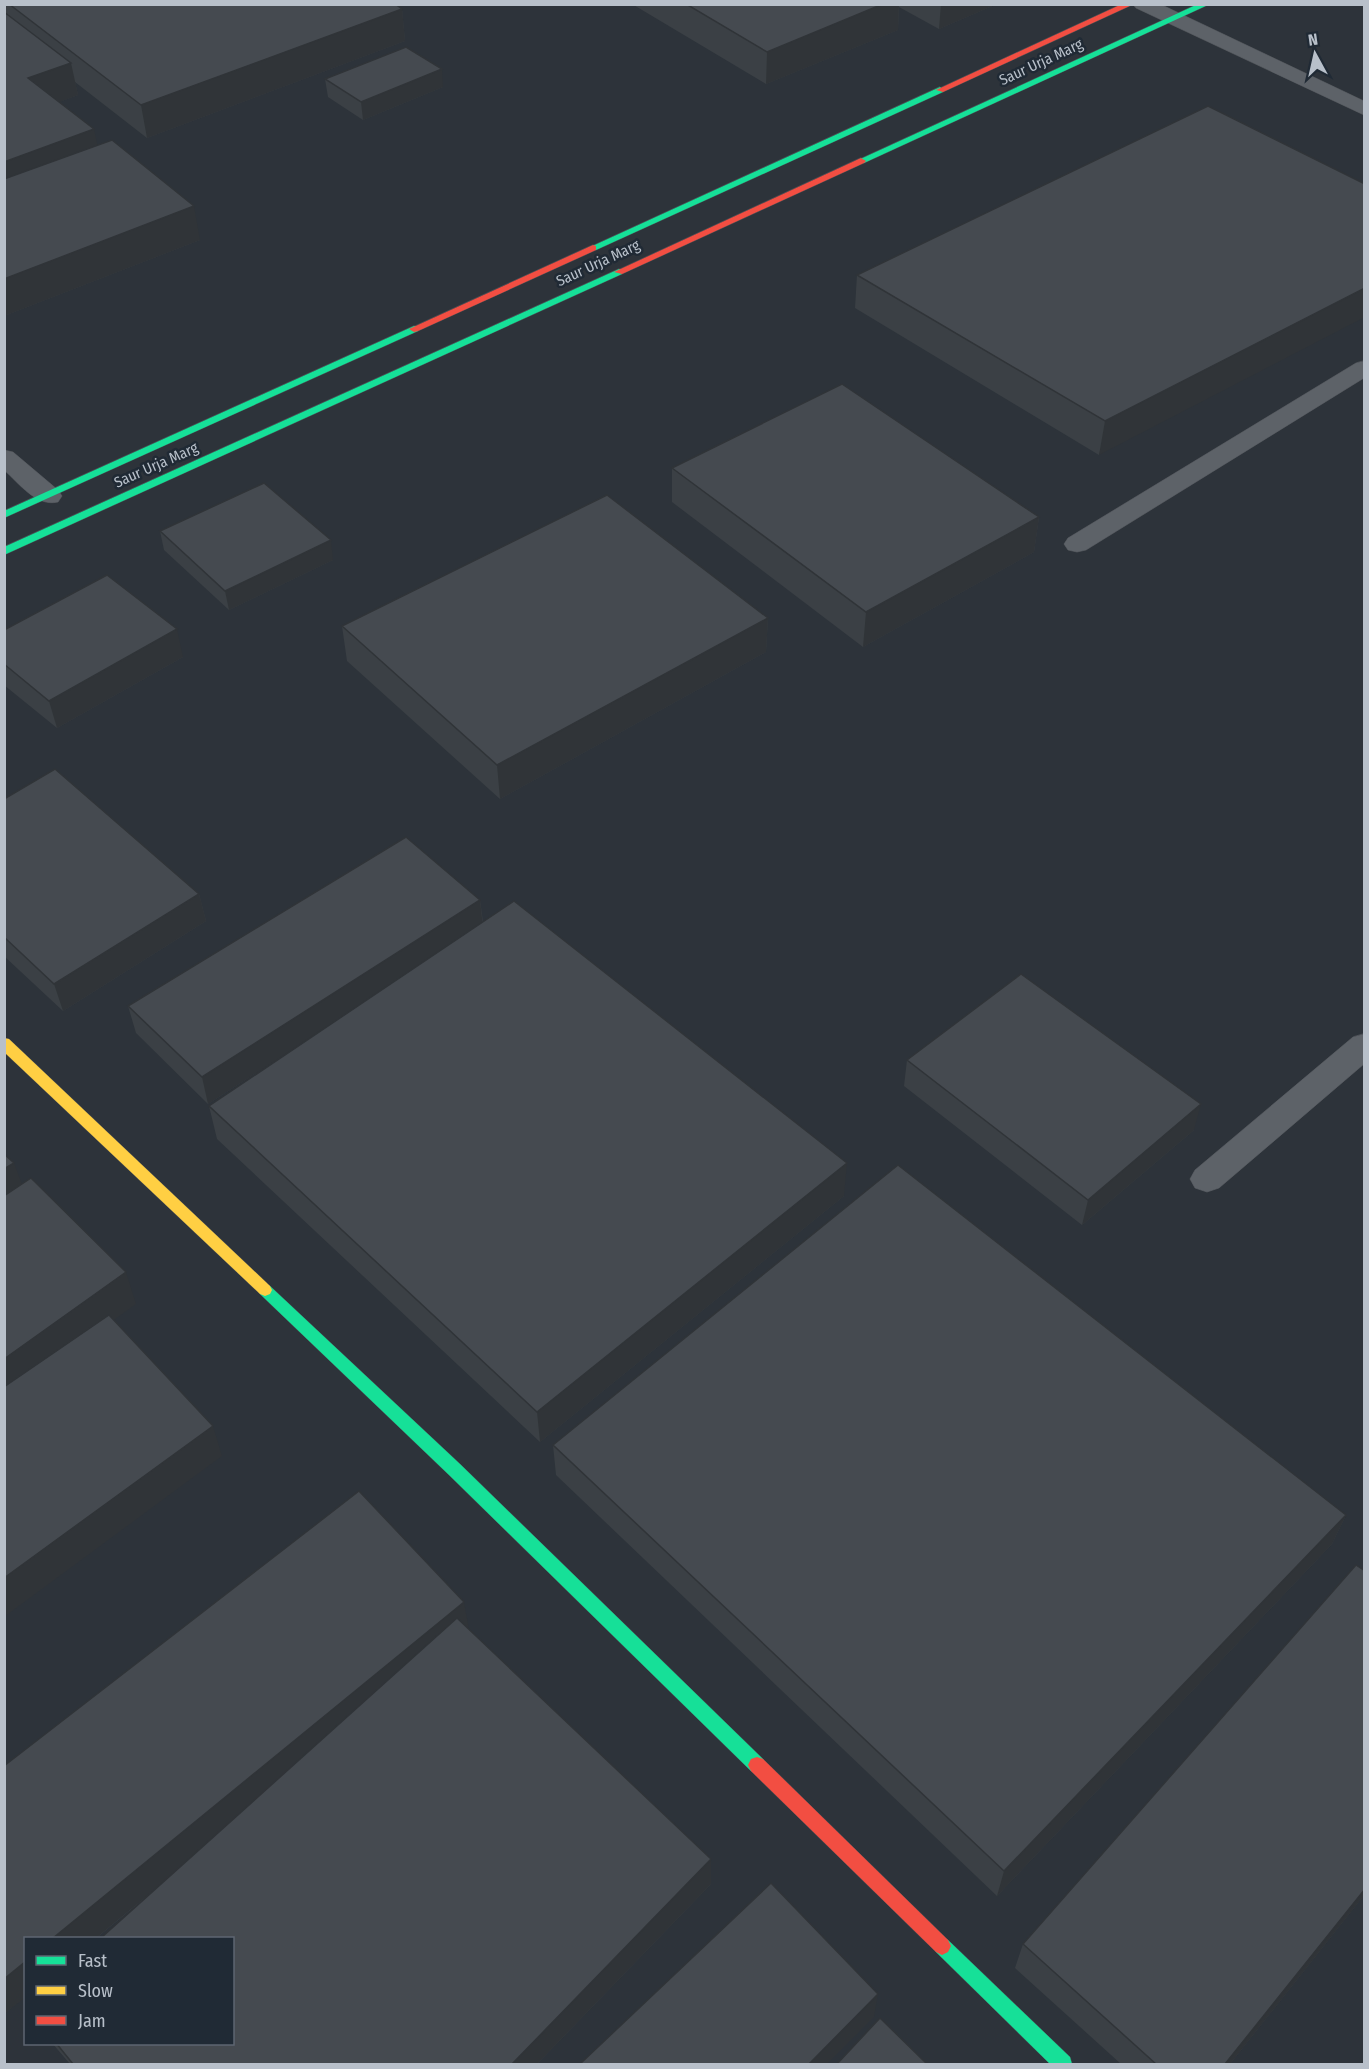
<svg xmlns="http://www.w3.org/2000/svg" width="1369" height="2069" font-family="'Fira Sans Condensed',sans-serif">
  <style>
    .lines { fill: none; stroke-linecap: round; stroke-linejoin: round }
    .lane-casing { stroke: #4b4f54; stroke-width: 1 }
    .fast-casing { stroke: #4b4f54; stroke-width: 1 }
    .slow-casing { stroke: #4b4f54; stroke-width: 1 }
    .jam-casing { stroke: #4b4f54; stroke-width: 1 }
    .lane { fill: #5d6268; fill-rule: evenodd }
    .fast { fill: #16e098; fill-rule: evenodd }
    .slow { fill: #ffcf43; fill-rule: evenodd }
    .jam { fill: #f24e42; fill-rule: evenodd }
    .wall { fill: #3b4045 }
    .shaded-wall { fill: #303438 }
    .building { fill: #454a50; stroke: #303438; stroke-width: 1.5 }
    .labels { text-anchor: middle; stroke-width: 5; stroke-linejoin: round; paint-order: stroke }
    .far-street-label { font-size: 15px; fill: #b8c0ca; stroke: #202a35 }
  </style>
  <rect width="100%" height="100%" fill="#2d333a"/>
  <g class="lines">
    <g class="lane-casing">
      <g id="lane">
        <polygon points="1133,4 1160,4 1364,101 1364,115 1136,8"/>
        <polygon points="1364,361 1364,378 1086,550 1077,552 1068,550 1064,544 1068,538 1356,363"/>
        <path d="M4,450L13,452L58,490L62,496L58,502C36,507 20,484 4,470Z"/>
        <polygon points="1364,1034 1364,1064 1219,1188 1207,1192 1195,1188 1190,1179 1195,1170 1353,1037"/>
      </g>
    </g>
    <g class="fast-casing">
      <g id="fast">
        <polygon points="1198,4 1210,4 864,163 856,161"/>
        <polygon points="940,87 944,90 943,92 596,250 588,248"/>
        <polygon points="619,269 622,270 622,274 4,555 4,547"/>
        <polygon points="414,326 418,327 418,331 4,518 4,511"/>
        <polygon points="265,1284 270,1286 460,1464 763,1759 766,1765 763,1771 757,1773 751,1771 448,1474 260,1294 258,1290 260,1286"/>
        <polygon points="942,1937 948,1940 1070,2057 1072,2064 1050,2064 936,1952 933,1946 936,1940"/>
      </g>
    </g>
    <g class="slow-casing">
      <polygon id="slow" points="4,1038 9,1039 270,1286 272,1290 270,1294 265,1296 260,1294 4,1052"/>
    </g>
    <g class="jam-casing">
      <g id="jam">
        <polygon points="1122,4 1134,4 943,92 936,90"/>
        <polygon points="861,158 866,161 864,163 622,274 614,272"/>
        <polygon points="593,245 596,246 596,250 418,331 414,332 409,329"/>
        <polygon points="757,1757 763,1759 948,1940 951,1946 948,1952 942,1955 936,1952 751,1771 748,1765 751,1759"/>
      </g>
    </g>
    <use href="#lane" class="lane"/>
    <use href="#fast" class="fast"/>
    <use href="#slow" class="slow"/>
    <use href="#jam" class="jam"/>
  </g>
  <g class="wall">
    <polygon points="4,4 395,4 402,9 405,41 147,138 75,82 78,95 59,102 97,145 200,240 4,316"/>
    <polygon points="632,4 997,4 939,29 899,7 898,30 766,84"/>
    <polygon points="325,79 443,87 363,120 328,97"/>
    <polygon points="1208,106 1099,455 855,308 857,275"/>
    <polygon points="672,468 1039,517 1034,552 863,647 672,502"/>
    <polygon points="160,531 333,560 229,610 164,550"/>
    <polygon points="768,618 766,652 500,799 347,661 342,626"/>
    <polygon points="4,630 183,657 57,728 4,685"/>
    <polygon points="4,799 199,894 206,921 63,1011 4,956"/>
    <polygon points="480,900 483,922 844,1196 540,1442 217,1139 209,1106 313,1036 208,1104 136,1033 128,1006"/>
    <polygon points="907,1060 1194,1130 1082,1225 904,1086"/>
    <polygon points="553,1445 1346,1515 1332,1544 997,1896 556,1475"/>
    <polygon points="1365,1571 1365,1894 1230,2064 1121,2064 1015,1968 1023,1944"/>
    <polygon points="469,1630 711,1859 711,1884 537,2064 70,2064 52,2043 232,2043 156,1889 5,2013 4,2012 4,1766"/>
  </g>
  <g class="shaded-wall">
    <polygon points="883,4 899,4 898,30 766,84 767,52"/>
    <polygon points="941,4 997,4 939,29"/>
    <polygon points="402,9 405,41 147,138 141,105"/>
    <polygon points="71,63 78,95 36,111 28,78"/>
    <polygon points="442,69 443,87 363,120 361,102"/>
    <polygon points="94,129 101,162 4,199 4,162"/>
    <polygon points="194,206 200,240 4,316 4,279"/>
    <polygon points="1365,288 1365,317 1099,455 1105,421"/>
    <polygon points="1039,517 1034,552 863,647 866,612"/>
    <polygon points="331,540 333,560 229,610 225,591"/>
    <polygon points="768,618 766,652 500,799 497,765"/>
    <polygon points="177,629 183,657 57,728 49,701"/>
    <polygon points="199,894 206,921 63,1011 54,984"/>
    <polygon points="480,900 483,927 208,1104 202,1077"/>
    <polygon points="1201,1104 1194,1130 1082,1225 1088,1200"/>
    <polygon points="14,1163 26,1195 4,1209 4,1169"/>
    <polygon points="847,1163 844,1196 540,1442 537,1412"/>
    <polygon points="126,1272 136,1304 4,1399 4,1359"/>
    <polygon points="213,1426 222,1456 4,1617 4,1578"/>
    <polygon points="1346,1515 1332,1544 997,1896 1004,1871"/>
    <polygon points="464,1602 469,1630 96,1938 53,1938"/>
    <polygon points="711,1859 711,1884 537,2064 512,2064"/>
    <polygon points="1365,1889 1365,1894 1230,2064 1225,2064"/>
    <polygon points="26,1961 26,1997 5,2013 4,2012 4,1979"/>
    <polygon points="878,1994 874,2017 827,2064 809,2064"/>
  </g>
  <g class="building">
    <polygon points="9,4 395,4 402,9 141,105"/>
    <polygon points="686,4 883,4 767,52"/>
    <polygon points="4,12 71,63 28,78 94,129 4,162"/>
    <polygon points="406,47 442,69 361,102 325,79"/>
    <polygon points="1208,106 1365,184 1365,288 1105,421 857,275"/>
    <polygon points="112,140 194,206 4,279 4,179"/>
    <polygon points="842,384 1039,517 866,612 672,468"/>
    <polygon points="264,483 331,540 225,591 160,531"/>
    <polygon points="607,495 768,618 497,765 342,626"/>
    <polygon points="107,575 177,629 49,701 4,664 4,630"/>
    <polygon points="55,769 199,894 54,984 4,937 4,799"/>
    <polygon points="406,837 480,900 202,1077 128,1006"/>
    <polygon points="514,901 847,1163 537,1412 209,1106"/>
    <polygon points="1021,974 1201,1104 1088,1200 907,1060"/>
    <polygon points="4,1154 14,1163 4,1169"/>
    <polygon points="898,1165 1346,1515 1004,1871 553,1445"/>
    <polygon points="31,1178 126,1272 4,1359 4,1196"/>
    <polygon points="109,1315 213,1426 4,1578 4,1387"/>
    <polygon points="359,1491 464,1602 53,1938 26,1938 26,1961 4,1979 4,1766"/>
    <polygon points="1356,1565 1365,1571 1365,1889 1225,2064 1156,2064 1023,1944"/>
    <polygon points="457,1618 711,1859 512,2064 73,2064 56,2043 232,2043 232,1938 101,1938"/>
    <polygon points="771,1883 878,1994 809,2064 580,2064"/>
    <polygon points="880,2018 927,2064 837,2064"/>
  </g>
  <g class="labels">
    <g class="far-street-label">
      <text transform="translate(1041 62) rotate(-25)" y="5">Saur Urja Marg</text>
      <text transform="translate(598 263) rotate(-25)" y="5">Saur Urja Marg</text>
      <text transform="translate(156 465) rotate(-24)" y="5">Saur Urja Marg</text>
    </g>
  </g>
  <rect width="1369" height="2069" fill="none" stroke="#b8c0ca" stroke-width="12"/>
  <rect x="24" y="1937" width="210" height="108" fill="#202a35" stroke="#5d6671" stroke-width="1.5"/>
  <rect x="36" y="1956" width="30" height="9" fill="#16e098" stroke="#5d6671" stroke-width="1.5"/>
  <text x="78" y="1967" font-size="18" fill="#b8c0ca">Fast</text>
  <rect x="36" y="1986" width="30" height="9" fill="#ffcf43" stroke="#5d6671" stroke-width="1.5"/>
  <text x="78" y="1997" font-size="18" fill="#b8c0ca">Slow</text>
  <rect x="36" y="2016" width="30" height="9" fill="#f24e42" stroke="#5d6671" stroke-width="1.5"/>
  <text x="78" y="2027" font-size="18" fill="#b8c0ca">Jam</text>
  <g transform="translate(1315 54) rotate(352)" stroke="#202a35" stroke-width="4.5" paint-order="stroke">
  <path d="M0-4.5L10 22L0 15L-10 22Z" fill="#b8c0ca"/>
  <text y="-9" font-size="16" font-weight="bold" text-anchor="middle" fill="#b8c0ca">N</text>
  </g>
</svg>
